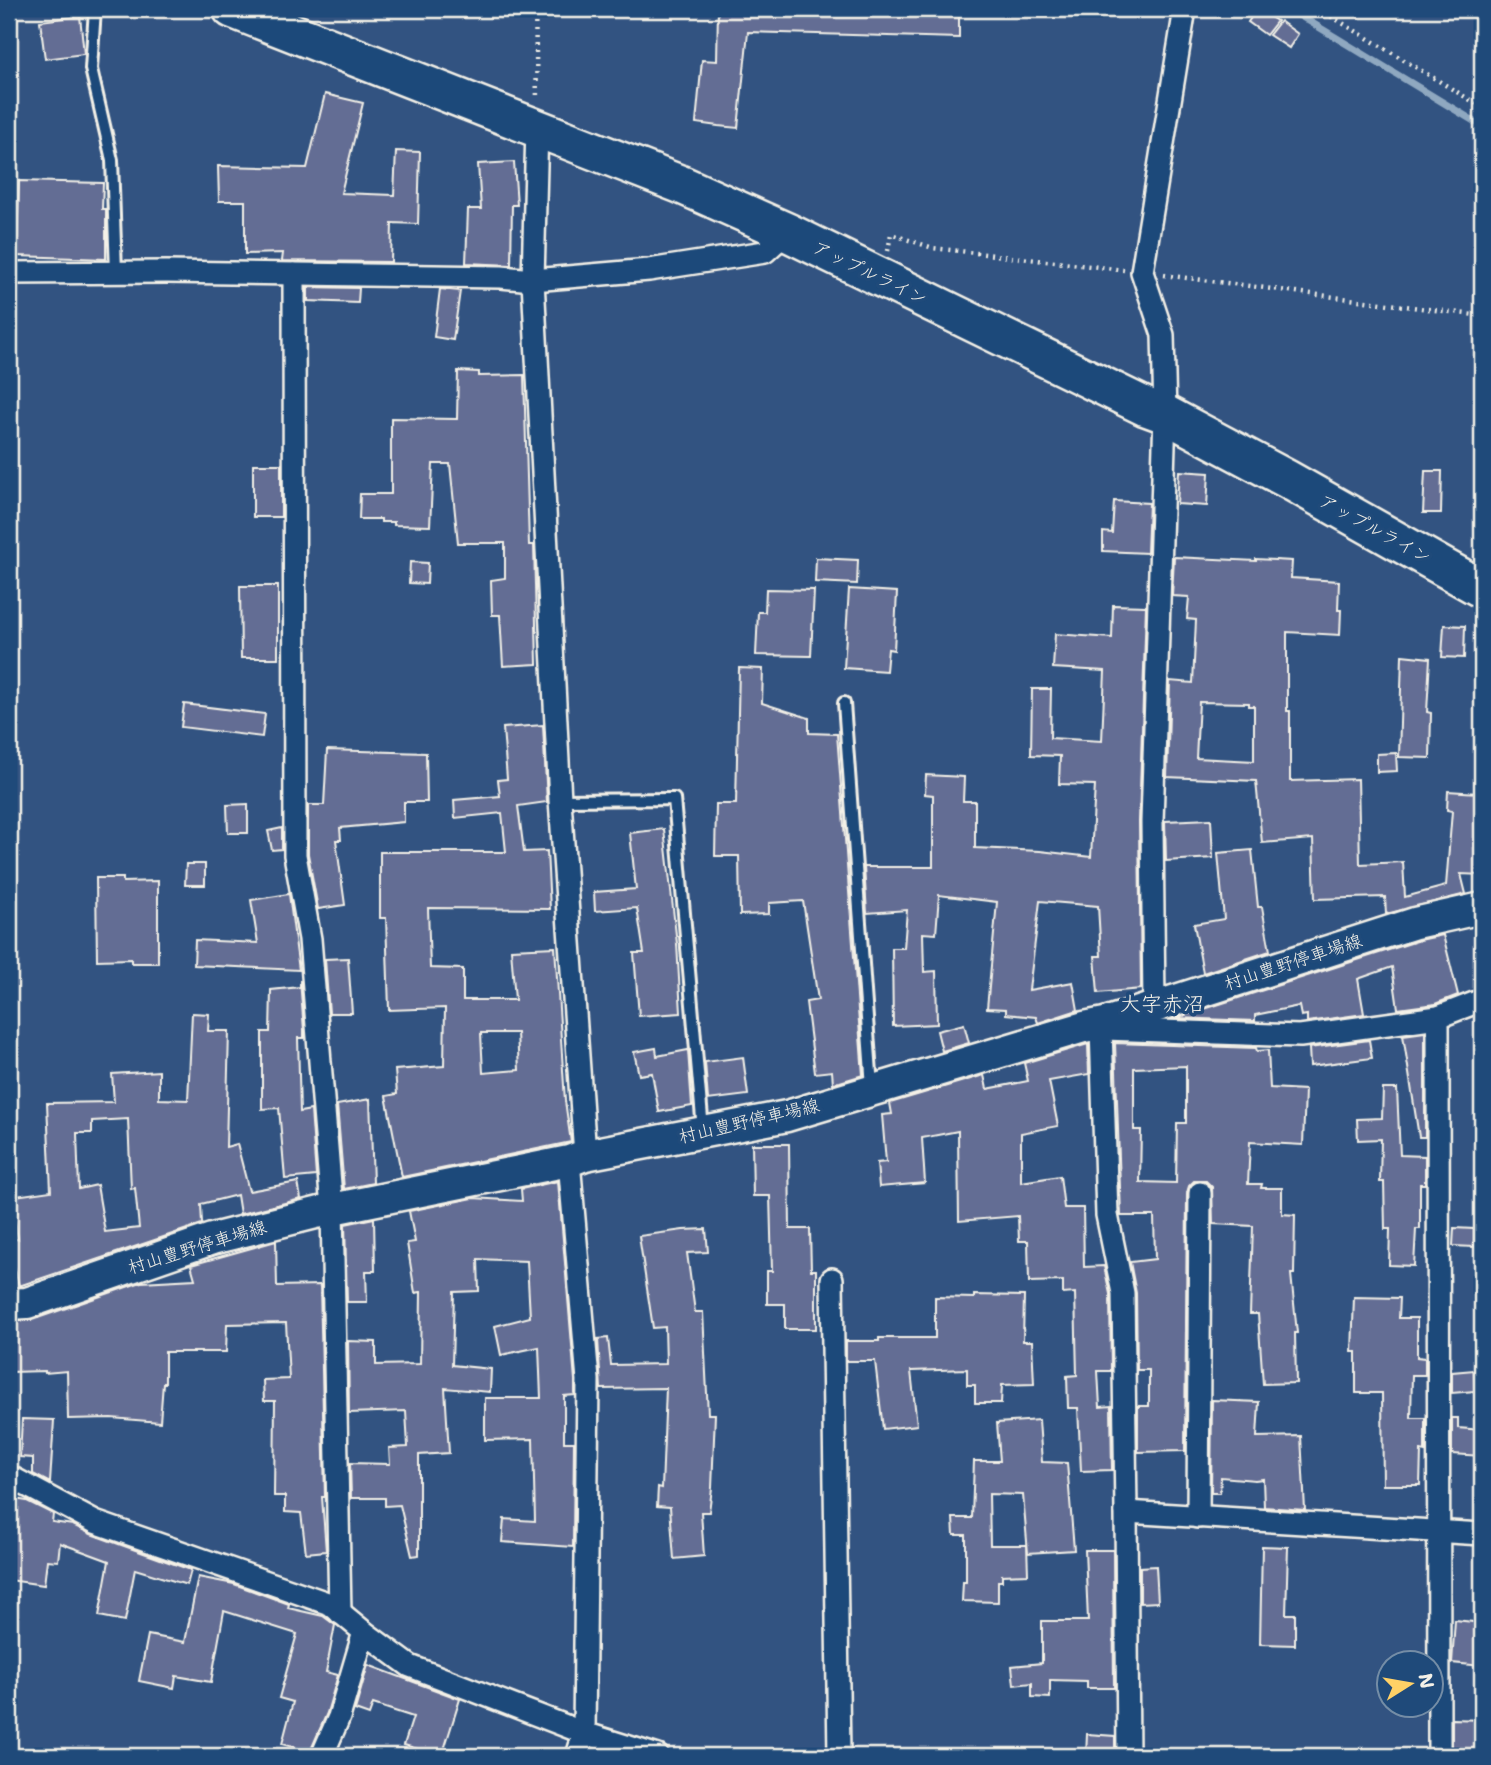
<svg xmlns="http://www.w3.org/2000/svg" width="1491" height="1765" font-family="'Shantell Sans','Klee One',sans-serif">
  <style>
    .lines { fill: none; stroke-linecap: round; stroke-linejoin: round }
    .stream { stroke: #8fa8c0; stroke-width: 7 }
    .building { fill: #646d94; stroke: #f4f1e8; stroke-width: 2; fill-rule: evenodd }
    .lane-casing { stroke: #f4f1e8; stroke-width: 16 }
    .street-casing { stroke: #f4f1e8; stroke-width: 26 }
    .secondary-casing { stroke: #f4f1e8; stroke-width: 35 }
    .highway-casing { stroke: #f4f1e8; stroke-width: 42 }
    .path { stroke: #f4f1e8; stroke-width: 4.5; stroke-dasharray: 2 5; stroke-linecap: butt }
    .lane { stroke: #1f4a7a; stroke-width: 10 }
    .street { stroke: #1f4a7a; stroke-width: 21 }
    .secondary { stroke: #1f4a7a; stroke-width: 30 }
    .highway { stroke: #1f4a7a; stroke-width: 37 }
    .labels { text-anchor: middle; stroke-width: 7; stroke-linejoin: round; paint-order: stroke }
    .street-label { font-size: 18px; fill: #f4f1e8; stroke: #1f4a7a }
    .quarter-label { font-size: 21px; fill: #f4f1e8; stroke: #1f4a7a }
  </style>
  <rect width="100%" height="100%" fill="#325381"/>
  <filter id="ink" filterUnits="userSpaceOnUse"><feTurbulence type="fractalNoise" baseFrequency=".0143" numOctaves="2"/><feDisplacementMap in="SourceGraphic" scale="14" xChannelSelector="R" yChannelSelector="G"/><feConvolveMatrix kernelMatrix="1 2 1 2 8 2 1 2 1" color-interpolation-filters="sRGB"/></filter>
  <g filter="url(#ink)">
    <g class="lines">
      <polyline class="stream" points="1289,9 1482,126"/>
    </g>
    <g class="building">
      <polygon points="718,9 959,9 959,38 748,32 738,128 718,126 696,123 702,60 717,61"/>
      <polygon points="1257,9 1277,21 1266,35 1248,22"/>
      <polygon points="80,16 84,54 45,59 40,21"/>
      <polygon points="1280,21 1298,34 1289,48 1269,35"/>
      <polygon points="325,94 363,103 341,193 394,195 396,151 420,152 418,224 392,223 391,262 282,261 283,253 245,254 245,201 219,201 218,166 307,168"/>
      <polygon points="514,162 517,205 512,205 511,265 466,263 468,209 481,209 478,164"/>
      <polygon points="19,181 103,183 102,209 106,209 106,259 17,256"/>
      <polygon points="308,287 359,288 358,303 308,301"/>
      <polygon points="440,289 460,291 453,340 434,337"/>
      <polygon points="458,371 479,372 479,376 524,375 529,545 534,545 537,664 503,666 500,615 492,615 491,580 505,578 505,543 458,543 450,464 433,464 430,526 394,525 394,522 381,522 381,519 359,519 360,494 391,494 391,418 457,419"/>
      <rect x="253" y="464" width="28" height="53"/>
      <polygon points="1179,471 1209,473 1207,506 1177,504"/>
      <polygon points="1425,471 1442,471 1441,513 1423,513"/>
      <polygon points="1114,501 1149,503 1147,553 1103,551 1103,532 1112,533"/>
      <path d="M1174,557L1256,561V559L1292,561L1291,578L1339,581L1338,610H1341L1340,635L1287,632V711H1290V781L1358,779L1360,864L1403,862L1405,897L1446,886L1452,811L1447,810L1448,791L1478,793L1476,820H1482V875L1461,874L1466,894L1386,914L1385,897L1315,899L1313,839L1262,843L1256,781L1167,777L1170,681L1193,683L1196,620L1187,619L1189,597L1172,596ZM1199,702L1249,703V706H1254V761L1196,758Z"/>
      <polygon points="816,558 858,560 857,584 815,582"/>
      <polygon points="410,562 428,563 427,584 409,583"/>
      <polygon points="240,586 278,586 278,658 241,658"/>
      <polygon points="766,589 814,590 811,656 756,655 758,612 765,612"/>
      <polygon points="849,589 897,592 894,650 888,649 886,671 844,668"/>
      <polygon points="1113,605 1146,606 1139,822 1141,989 1098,993 1095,956 1101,956 1098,906 1040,901 1029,990 1073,982 1078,1010 1038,1023 1036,1017 1006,1014 1006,1009 987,1008 997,902 939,895 936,934 923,933 924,972 936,971 937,1024 893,1026 892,948 904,948 907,910 867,913 864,867 933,867 933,795 925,794 926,775 964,777 963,801 975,801 975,848 1040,851 1091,857 1095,785 1059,784 1060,756 1031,755 1032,689 1051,689 1050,738 1102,741 1105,671 1053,668 1055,634 1112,638"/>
      <polygon points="1444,625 1465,626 1464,658 1442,657"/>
      <polygon points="1402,655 1430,658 1427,712 1431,713 1430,758 1399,757"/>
      <polygon points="739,668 763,669 762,703 809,718 809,733 837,734 863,1075 840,1082 833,1083 832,1071 815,1073 806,1002 818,1000 803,901 769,903 769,914 740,915 739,856 715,856 716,804 736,804"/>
      <polygon points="184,704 265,714 262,737 181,727"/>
      <path d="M543,725L547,802L518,806L524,852L547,851L550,909L428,908L430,968L463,969V1000H515L511,949L555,947L565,1101L571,1142L402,1177L386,1096L397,1094L395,1070L444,1066L445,1008L389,1010L386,918H380V852H506L502,813L455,818L454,800L500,796L498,780L507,779L503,728ZM481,1033H517L519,1070L483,1073Z"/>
      <polygon points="327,750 426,753 427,802 404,802 404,822 340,828 341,840 336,840 345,905 318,909 308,854 308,805 324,805"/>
      <polygon points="1396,753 1397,771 1377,772 1377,754"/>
      <polygon points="248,804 248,833 228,833 227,805"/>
      <polygon points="1211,819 1213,858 1166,861 1165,821"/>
      <polygon points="282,828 282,849 272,850 268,831"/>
      <polygon points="664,829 677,944 681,1013 639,1016 634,953 644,953 637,908 595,911 594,892 636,889 630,833"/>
      <polygon points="1252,850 1258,907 1262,907 1270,951 1203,973 1194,924 1224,919 1218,853"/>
      <polygon points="186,864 205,864 205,885 185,885"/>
      <polygon points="96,878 123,878 123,882 158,881 158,963 131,963 131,959 97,960"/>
      <polygon points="289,894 299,970 194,965 195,940 258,943 251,900"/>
      <polygon points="1443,935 1458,995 1435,1004 1398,1009 1392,967 1358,979 1364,1014 1307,1022 1307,1015 1301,1016 1299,1006 1255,1015 1255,1021 1176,1018 1420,940"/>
      <polygon points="348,958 352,1013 329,1013 325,959"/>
      <polygon points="300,980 304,1030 304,1038 298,1038 300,1112 311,1110 316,1176 285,1179 279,1108 262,1109 262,1032 270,1032 271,990 300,987"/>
      <path d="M192,1013L209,1014L208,1031H229L226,1147L237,1144L249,1191L298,1182L301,1199L240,1214L237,1195L201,1204L202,1224L19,1286L15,1269H12L9,1244V1240L18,1239L14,1213L17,1212L15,1196L51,1191L47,1103L114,1102L112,1074L159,1071V1099L188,1100ZM128,1119L131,1189L135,1188L139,1228L105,1232L97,1185L79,1189L77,1133H92V1121Z"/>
      <polygon points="964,1024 969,1043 942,1051 937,1031"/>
      <polygon points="1425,1032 1425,1137 1419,1137 1403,1035"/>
      <polygon points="1369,1040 1372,1058 1310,1066 1309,1048"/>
      <path d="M1115,1043L1256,1048L1257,1051L1268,1050L1270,1088L1305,1090L1303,1145L1250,1142L1248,1184H1262L1261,1188H1282V1214L1295,1215L1294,1274H1291L1297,1333H1295L1296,1383L1263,1384L1258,1314H1250L1253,1226L1213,1224L1212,1187L1206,1181H1194L1189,1186L1187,1193L1185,1451L1138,1452V1406H1149V1370H1137L1136,1293L1130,1262L1155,1259L1154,1216H1121ZM1186,1066V1123H1177L1176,1183L1140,1182L1141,1130H1134V1068Z"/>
      <polygon points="1088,1044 1089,1074 1049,1081 1058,1126 1021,1133 1021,1182 1060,1176 1064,1208 1083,1208 1084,1267 1104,1266 1110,1294 1111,1371 1098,1371 1100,1407 1111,1406 1112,1470 1081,1471 1078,1408 1068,1408 1067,1376 1077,1375 1075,1293 1063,1294 1063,1281 1029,1282 1028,1241 1019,1241 1018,1216 959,1221 958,1131 922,1138 925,1183 879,1187 877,1163 886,1162 882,1115 892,1114 890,1103 984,1075 987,1089 1028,1081 1024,1063"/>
      <polygon points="656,1048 657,1056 688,1050 692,1106 659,1112 652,1073 639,1075 634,1052"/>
      <polygon points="743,1057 748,1095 708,1100 705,1062"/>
      <polygon points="1383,1089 1397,1089 1400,1155 1425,1156 1425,1184 1420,1184 1420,1229 1416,1229 1414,1266 1389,1265 1390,1229 1385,1229 1384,1182 1380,1182 1381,1139 1358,1140 1357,1119 1382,1118"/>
      <polygon points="370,1099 373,1183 344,1189 337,1105"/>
      <polygon points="752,1144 789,1144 790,1229 810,1229 811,1270 816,1270 816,1329 785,1329 785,1304 767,1304 767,1271 772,1271 770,1196 753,1196"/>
      <polygon points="558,1181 575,1380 575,1395 564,1396 564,1442 574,1442 573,1547 502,1542 504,1519 535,1521 533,1439 485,1440 485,1398 541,1398 539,1347 501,1355 495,1326 530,1317 527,1261 478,1259 479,1291 454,1292 452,1365 491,1369 490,1392 445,1388 449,1453 419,1455 419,1555 412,1556 400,1505 385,1506 385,1498 351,1498 350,1463 390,1464 389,1448 408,1447 406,1411 349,1413 348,1341 376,1342 376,1365 420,1364 421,1292 415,1293 407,1243 415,1242 409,1211 473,1198 522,1201 521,1189"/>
      <polygon points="374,1218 375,1271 366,1271 367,1302 347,1302 345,1224"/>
      <polygon points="1454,1228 1474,1229 1474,1247 1453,1246"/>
      <polygon points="706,1229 708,1252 687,1253 695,1312 703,1312 708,1414 715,1414 712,1488 709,1512 701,1512 704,1556 674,1559 670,1507 657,1506 658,1487 662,1488 666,1388 601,1389 598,1339 608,1338 611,1365 666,1364 665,1327 653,1328 639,1236 683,1230"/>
      <polygon points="276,1241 277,1286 320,1285 325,1497 322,1497 326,1551 306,1553 301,1513 285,1512 285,1496 274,1496 275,1401 264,1401 263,1380 289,1379 286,1323 227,1324 226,1352 165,1352 165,1383 163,1383 160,1422 111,1418 68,1419 67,1371 45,1373 45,1371 10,1372 9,1363 9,1321 32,1320 141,1282 195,1279 191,1265"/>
      <polygon points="974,1295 1024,1296 1023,1341 1032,1341 1034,1384 1002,1385 1001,1403 975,1403 975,1385 967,1385 967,1369 911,1371 917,1425 883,1429 875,1361 846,1361 846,1341 879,1341 879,1338 935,1338 935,1297 974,1298"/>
      <polygon points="1354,1297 1400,1298 1399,1318 1417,1318 1417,1357 1425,1358 1425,1375 1412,1375 1411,1418 1425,1418 1425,1452 1421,1451 1420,1485 1383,1485 1382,1393 1356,1393 1356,1352 1352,1352"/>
      <polygon points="1474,1370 1475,1391 1452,1393 1452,1372"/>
      <polygon points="1212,1400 1259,1402 1257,1437 1301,1436 1305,1510 1264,1507 1263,1479 1255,1480 1221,1477 1220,1493 1211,1493"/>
      <polygon points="1452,1418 1458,1418 1458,1428 1482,1430 1482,1456 1452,1454"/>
      <polygon points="22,1419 54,1420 50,1483 33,1474 33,1458 20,1457"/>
      <polygon points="1039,1420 1042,1462 1067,1463 1074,1550 1028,1553 1023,1495 989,1494 990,1545 1027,1545 1028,1574 1002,1575 1002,1581 998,1581 998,1602 962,1601 963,1582 966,1582 966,1535 954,1535 953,1518 972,1518 974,1461 1000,1461 997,1423"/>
      <polygon points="9,1498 27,1501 53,1514 52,1522 73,1525 91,1534 191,1570 187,1585 135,1569 125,1621 99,1616 109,1561 60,1543 58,1561 47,1560 44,1585 9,1580"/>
      <polygon points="1262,1546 1288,1547 1286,1614 1295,1614 1295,1645 1260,1644"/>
      <polygon points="1085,1550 1113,1550 1114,1688 1087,1688 1087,1681 1050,1680 1050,1698 1032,1697 1032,1683 1014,1685 1012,1666 1042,1663 1042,1621 1088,1621"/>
      <polygon points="1156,1566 1158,1602 1140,1603 1140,1567"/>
      <polygon points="198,1577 234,1584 289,1604 288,1608 323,1616 335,1625 326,1672 338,1675 327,1713 310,1752 282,1744 293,1702 279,1698 297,1634 224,1611 211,1682 176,1676 174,1688 139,1681 148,1635 185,1642"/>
      <polygon points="1455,1620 1482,1623 1482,1666 1452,1663"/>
      <polygon points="368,1665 460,1699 442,1756 404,1745 413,1717 373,1704 369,1715 355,1710"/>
      <polygon points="1452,1719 1482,1720 1482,1756 1452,1756"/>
      <polygon points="1087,1734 1115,1736 1115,1756 1086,1756"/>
    </g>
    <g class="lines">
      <g class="lane-casing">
        <g id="lane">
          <polyline points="95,9 91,69 112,160 116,272"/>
          <polyline points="844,703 872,1087"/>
          <polyline points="560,800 674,799 703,1130"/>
        </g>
      </g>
      <g class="street-casing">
        <g id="street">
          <polyline points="537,127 533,280 560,800 585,1155"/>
          <polyline points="9,273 167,272 501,277 533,280 649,270 765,252 787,232"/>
          <polyline points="294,274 295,855 310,939 332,1209 340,1613"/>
          <polyline points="1154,1007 1152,822 1165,414 1163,335 1142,272 1185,9"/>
          <polyline points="1438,1017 1439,1756"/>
          <polyline points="1101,1029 1107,1215 1123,1293 1126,1512"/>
          <polyline points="1104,1029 1300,1036 1438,1017 1482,1000"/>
          <polyline points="569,1161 588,1380 584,1733 577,1756"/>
          <polyline points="832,1279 839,1756"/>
          <polyline points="9,1476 95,1522 330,1604 364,1632 410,1666 584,1733 658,1756"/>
          <polyline points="1198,1517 1200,1193"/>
          <polyline points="322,1756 339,1717 364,1632"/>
          <polyline points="1128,1756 1126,1512 1482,1534"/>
        </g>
      </g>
      <g class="secondary-casing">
        <polyline id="secondary" points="9,1304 27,1303 212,1239 332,1209 569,1161 585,1155 787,1116 1084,1027 1105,1023 1415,923 1482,908"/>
      </g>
      <g class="highway-casing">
        <polyline id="highway" points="232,9 682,185 787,232 1146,407 1165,414 1287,479 1482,589"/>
      </g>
      <g class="path">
        <polyline points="535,9 537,99"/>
        <polyline points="1319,9 1482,107"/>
        <polyline points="888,251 891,234 933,248 1124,270"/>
        <polyline points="1164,275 1482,316"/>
      </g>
      <use href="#lane" class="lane"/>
      <use href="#street" class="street"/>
      <use href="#secondary" class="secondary"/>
      <use href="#highway" class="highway"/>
    </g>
  </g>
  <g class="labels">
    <g class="street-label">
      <text transform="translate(870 273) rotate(26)" y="6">アップルライン</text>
      <text transform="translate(1375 529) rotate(29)" y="6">アップルライン</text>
      <text transform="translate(1293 962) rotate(-18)" y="6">村山豊野停車場線</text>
      <text transform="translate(749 1121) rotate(-13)" y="6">村山豊野停車場線</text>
      <text transform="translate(197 1247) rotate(-17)" y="6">村山豊野停車場線</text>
    </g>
    <g class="quarter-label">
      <text x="1162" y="1011">大字赤沼</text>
    </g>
  </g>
  <rect width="1491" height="1765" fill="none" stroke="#1f4a7a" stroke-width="35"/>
  <rect x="18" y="18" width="1456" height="1730" fill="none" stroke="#f4f1e8" stroke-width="2.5" filter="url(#ink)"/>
  <g transform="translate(1410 1684) rotate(79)"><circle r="33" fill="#1f4a7a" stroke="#748da6" stroke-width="2"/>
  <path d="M0-5L12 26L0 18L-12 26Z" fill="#ffd166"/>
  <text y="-10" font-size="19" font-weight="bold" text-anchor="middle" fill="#f4f1e8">N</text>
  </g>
</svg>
